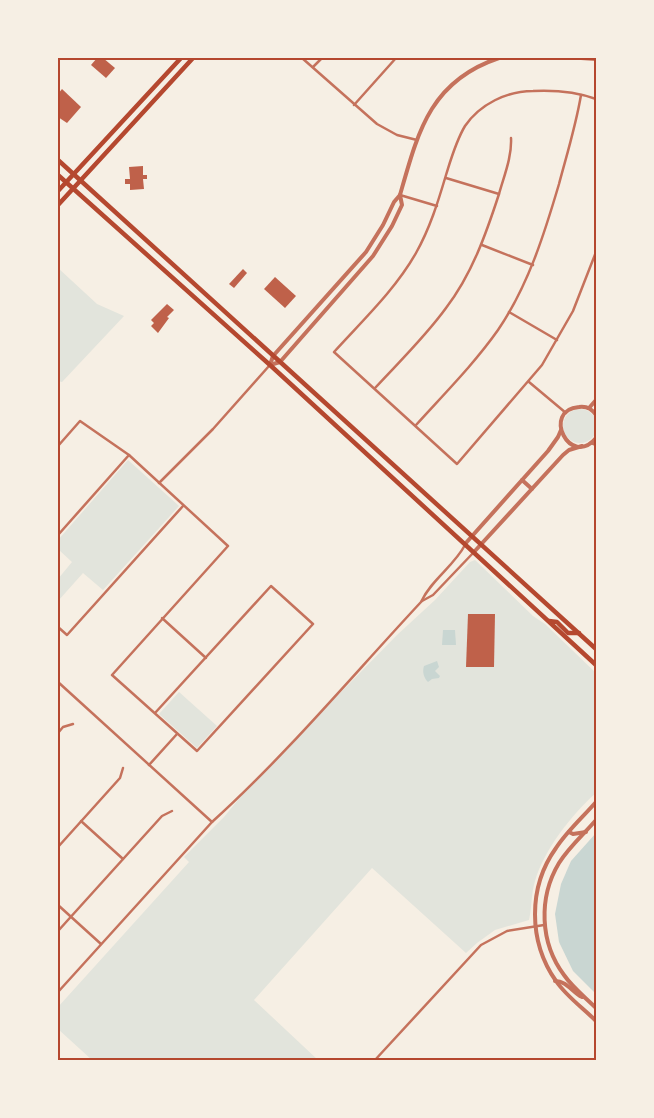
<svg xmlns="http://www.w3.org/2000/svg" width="654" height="1118" font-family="Rubik,sans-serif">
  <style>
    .green { fill: #e2e4dc }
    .water { fill: #c9d6d2 }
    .building { fill: #bf614a }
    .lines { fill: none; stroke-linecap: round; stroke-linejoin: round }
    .minor { stroke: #c5725c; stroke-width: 2.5 }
    .tertiary { stroke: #c5725c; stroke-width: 4 }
    .primary { stroke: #b5482f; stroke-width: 4.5 }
    .neatline { fill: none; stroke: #b5482f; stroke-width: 2 }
  </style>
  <rect width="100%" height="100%" fill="#f6efe4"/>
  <g class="green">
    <polygon points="58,268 97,304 124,316 62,382 58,381"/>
    <circle cx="580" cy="426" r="17"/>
    <polygon points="128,460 179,506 103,590 83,573 58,601 58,579 72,562 58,549 58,540"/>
    <path d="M475,560L533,616L545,624L596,673V793C572,814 544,850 535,881C531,894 532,907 529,920L495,930L477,943L466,953L372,868L254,1000L318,1060H92L58,1029V1007L189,862L184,857L224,817L247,789L297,737L397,635L435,600L470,562Z"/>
    <polygon points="179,692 217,726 197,748 159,714"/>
  </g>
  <g class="water">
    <polygon points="443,630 455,630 456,645 442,645"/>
    <path d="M437,661L439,667L435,671L440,676L439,678L432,679L428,682C424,678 422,672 424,666Z"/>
    <polygon points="596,833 596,994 573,971 559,942 555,914 561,884 571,861"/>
  </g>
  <g class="building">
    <polygon points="97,58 103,58 115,68 106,78 91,65"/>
    <polygon points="62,89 81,107 67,123 58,117 58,94"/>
    <polygon points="143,166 143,175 147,175 147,179 143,179 144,189 130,190 130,184 125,184 125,179 130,179 129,167"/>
    <polygon points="243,269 247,273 234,288 229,284"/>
    <polygon points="275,277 296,296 285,308 264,289"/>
    <polygon points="167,304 174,310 167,317 169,318 158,333 151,326 154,323 151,320"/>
    <polygon points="468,614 495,614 494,667 466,667"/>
  </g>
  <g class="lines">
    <g class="minor">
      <polyline points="302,58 377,124 397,135 417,140"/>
      <polyline points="313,67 322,58"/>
      <path d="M596,99C577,92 554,90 533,91C507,91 480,104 465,126C456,141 451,159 446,175C438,202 430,228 416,253C395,290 363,320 334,352L457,464L542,365L573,311L596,252"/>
      <polyline points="354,105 396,58"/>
      <polyline points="446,178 499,194"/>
      <polyline points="400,195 437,206"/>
      <polyline points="482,245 533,265"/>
      <polyline points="509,312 557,340"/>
      <polyline points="529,382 566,413"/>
      <path d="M375,388C399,362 425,337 446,308C472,274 486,234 499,194C504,176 512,157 511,138"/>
      <path d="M416,425C444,394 474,364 498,330C528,286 544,235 559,184C567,154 576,125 581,95"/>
      <polyline points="591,443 596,445"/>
      <polyline points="58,446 80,421 129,455 228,546 112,675 197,751 313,624 271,586 155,713"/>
      <polyline points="159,483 213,429 269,366"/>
      <polyline points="58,535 129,455"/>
      <polyline points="422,601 433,595 474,552"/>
      <polyline points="162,618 206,658"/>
      <polyline points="58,627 67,635 183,506"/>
      <polyline points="58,682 212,822"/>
      <polyline points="58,733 63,727 73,724"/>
      <polyline points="149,765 177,734"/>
      <polyline points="81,821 123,859"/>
      <polyline points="58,847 120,778 123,768"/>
      <polyline points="58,905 101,944"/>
      <polyline points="58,931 162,816 172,811"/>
      <path d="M58,992L212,822C287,754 352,676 421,602C431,580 454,566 465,545"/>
      <polyline points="375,1060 481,945 507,931 544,925"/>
    </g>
    <g class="tertiary">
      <polyline points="581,58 596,59"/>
      <path d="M270,365L273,356L366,252L383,225L394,202L400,195C418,132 430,81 499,58"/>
      <polyline points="270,365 280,362 373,256 392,226 402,205 400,195"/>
      <polyline points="589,408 596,400"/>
      <path d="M596,415C592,409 586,406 579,407C541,410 570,469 596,438"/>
      <polyline points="522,480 532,489"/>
      <polyline points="465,544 548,451 558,437 561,430"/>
      <polyline points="474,552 563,455 569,450 582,446"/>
      <path d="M596,802C583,817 567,831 556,848C528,887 528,941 556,981C566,996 583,1008 596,1021"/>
      <path d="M596,820C584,834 569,847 559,863C538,898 540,943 564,975C573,988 585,997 596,1008"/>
      <polyline points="569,832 573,834 586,832"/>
      <path d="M555,981C567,981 572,992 582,997"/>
    </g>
    <g class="primary">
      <polyline points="58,160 596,649"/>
      <polyline points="58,175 270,365 596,665"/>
      <polyline points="58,191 181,58"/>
      <polyline points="58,205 193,58"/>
      <polyline points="549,621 557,622 568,633 579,633"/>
    </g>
  </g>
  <rect width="654" height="1118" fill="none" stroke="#f6efe4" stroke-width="118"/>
  <rect x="59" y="59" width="536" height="1000" class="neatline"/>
</svg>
